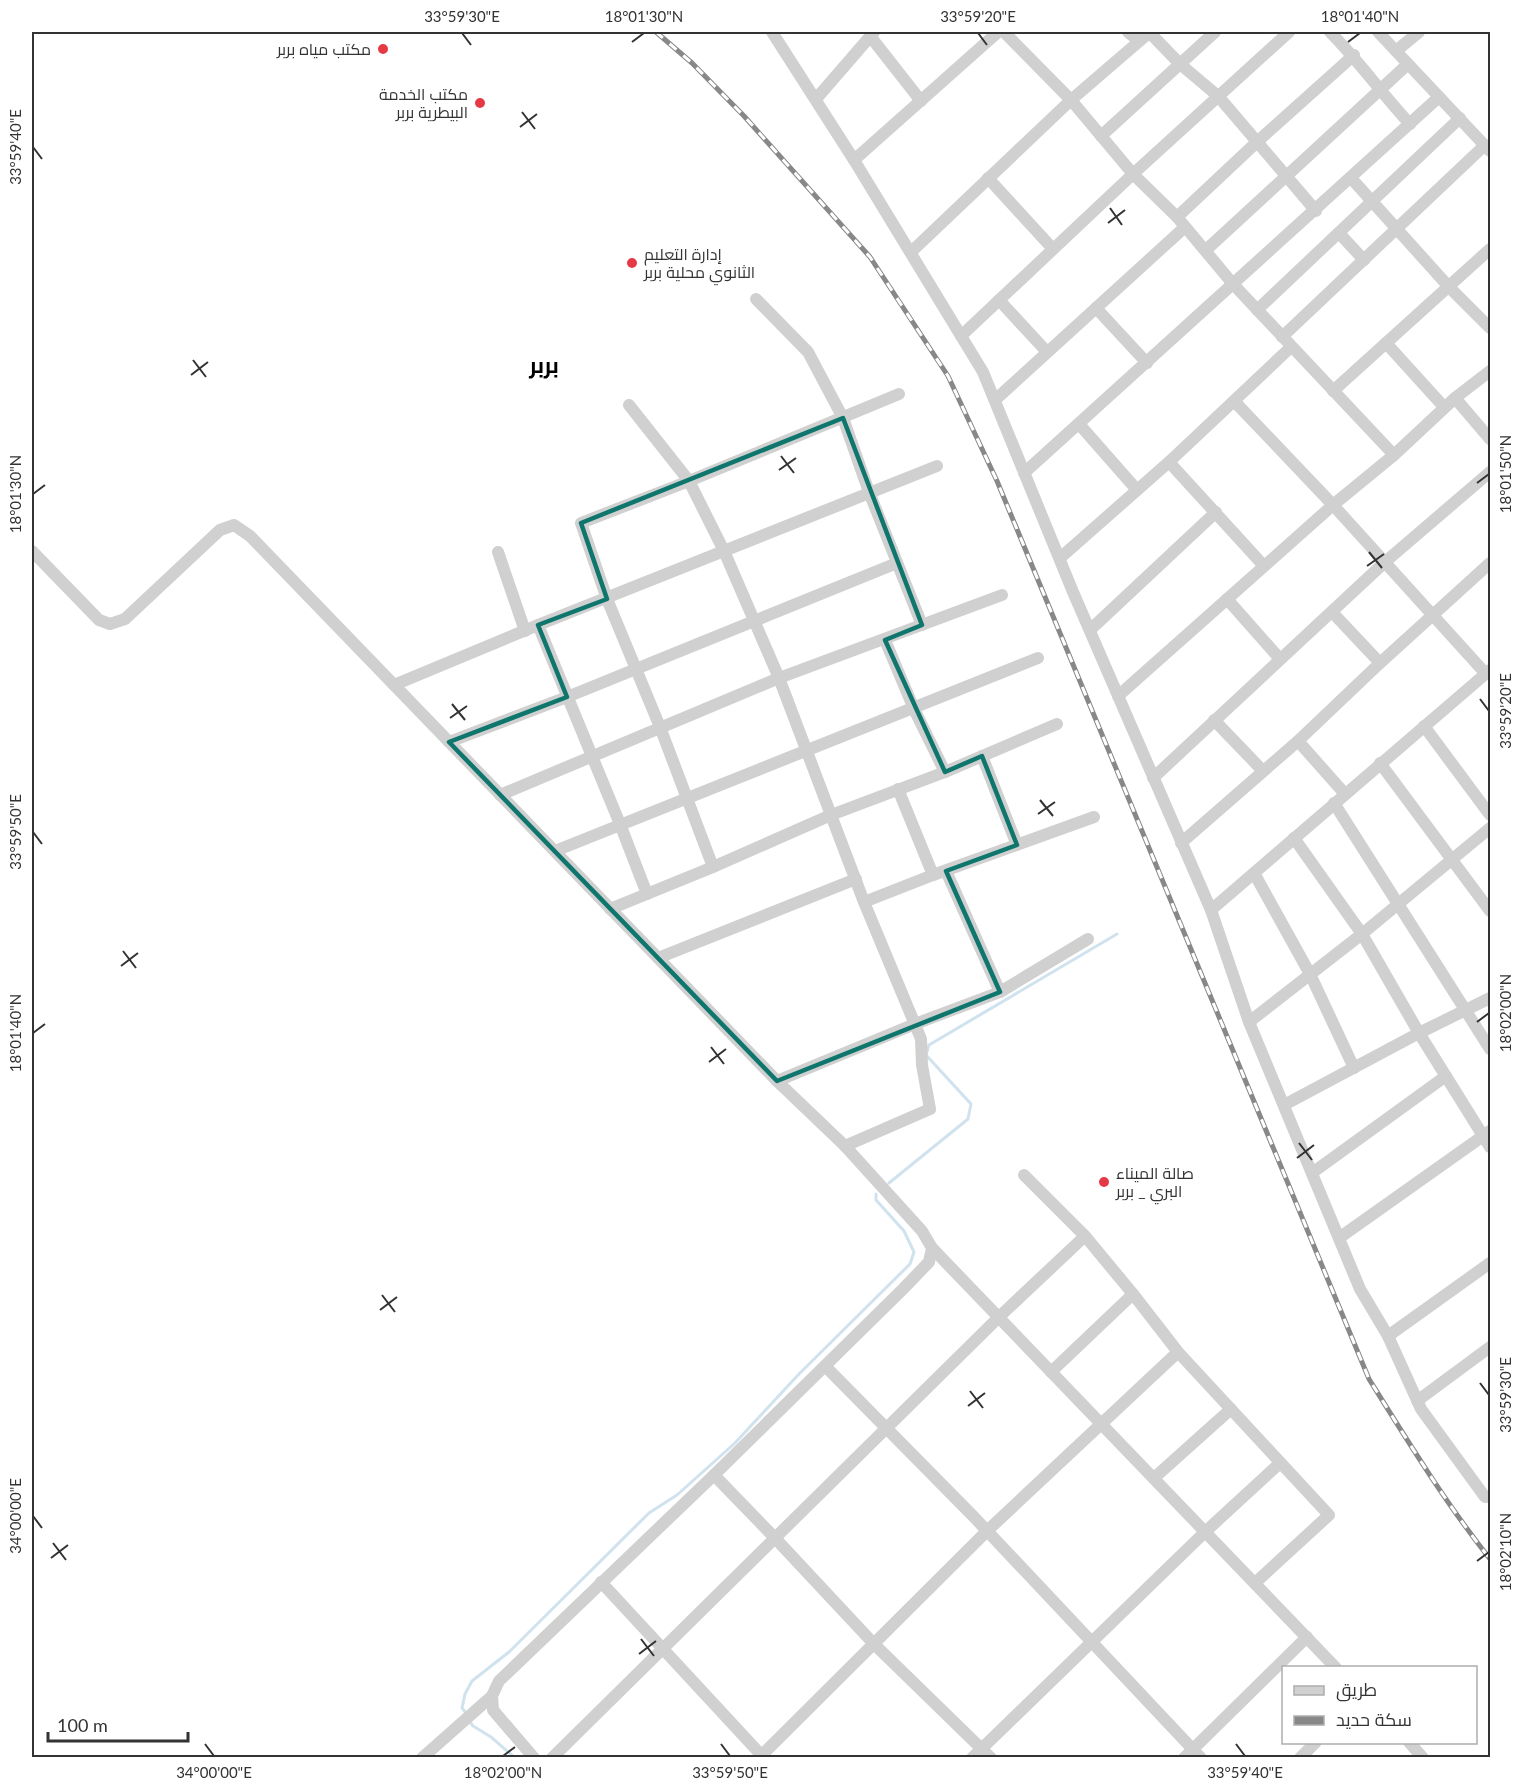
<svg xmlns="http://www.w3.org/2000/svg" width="1522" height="1789" font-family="Lato,Cairo,sans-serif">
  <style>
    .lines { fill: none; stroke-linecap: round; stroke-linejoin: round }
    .stream { stroke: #cfe2ee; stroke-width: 3 }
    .minor { stroke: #d0d0d0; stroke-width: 12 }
    .rail-casing { stroke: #888; stroke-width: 5 }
    .rail { stroke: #fff; stroke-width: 3; stroke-dasharray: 9; stroke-linecap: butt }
    .marked { fill: none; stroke: #0f766e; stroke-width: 4.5; stroke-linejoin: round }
    .ticks { fill: none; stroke: #333; stroke-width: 2 }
    .poi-dot { fill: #e63946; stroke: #fff; stroke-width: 2 }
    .labels { text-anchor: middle; stroke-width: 6; stroke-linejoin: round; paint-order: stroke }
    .poi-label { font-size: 16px; fill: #333; stroke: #fff; text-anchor: end }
    .district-label { font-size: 22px; font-weight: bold; fill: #000; stroke: #fff }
    .neatline { fill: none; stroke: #333; stroke-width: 2 }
    .ticks-label { font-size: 15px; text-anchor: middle; fill: #333 }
  </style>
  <rect width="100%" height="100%" fill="#fff"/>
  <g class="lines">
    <g class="stream">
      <polyline points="889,1183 968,1119 971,1104 926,1055 929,1045 1117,934"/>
      <polyline points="466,1713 462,1708 465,1694 472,1681 509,1652 649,1513 677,1495 735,1443 799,1374 910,1264 914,1252 904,1231 876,1200 876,1194"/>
      <polyline points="470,1722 473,1726 491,1737 515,1758"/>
    </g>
    <g class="minor">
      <polyline points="772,32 854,160 983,372 1073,592 1211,910 1249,1022 1360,1289 1388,1336 1421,1409 1485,1497 1490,1497"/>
      <polyline points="1004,32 1071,100 1133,174 1177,217 1233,284 1394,455"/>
      <polyline points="1128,32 1139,41"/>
      <polyline points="1149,32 1180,64 1218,96 1316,211"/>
      <path d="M1330,32C1359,61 1382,94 1410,124"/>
      <polyline points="1378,32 1490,151"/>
      <polyline points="870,36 921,101"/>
      <polyline points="1396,51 1419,32"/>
      <polyline points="816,99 874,32"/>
      <polyline points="1101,136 1215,32"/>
      <polyline points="854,160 998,32"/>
      <polyline points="988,178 1053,249"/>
      <polyline points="1351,178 1449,287 1490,328"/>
      <polyline points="1177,217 1258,141 1354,55"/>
      <polyline points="1339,233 1364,260"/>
      <polyline points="1206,250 1408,64"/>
      <polyline points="911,252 1071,100 1150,32"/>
      <polyline points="756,299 808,352 843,418 869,492 922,625"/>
      <polyline points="999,300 1047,352"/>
      <polyline points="1096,308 1147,363"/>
      <polyline points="1257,310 1460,118"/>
      <polyline points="961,336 1133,174 1289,32"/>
      <polyline points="1282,337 1485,145"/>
      <polyline points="1386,343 1444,407"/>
      <polyline points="1333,391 1490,249"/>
      <polyline points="1455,398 1490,439"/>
      <polyline points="995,400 1185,227"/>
      <polyline points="1234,401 1333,505 1486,674"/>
      <polyline points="629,405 689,481 724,551 779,678 864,902 921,1039 922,1065 930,1109 845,1146"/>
      <polyline points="1079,424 1137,490"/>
      <polyline points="1169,462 1264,566"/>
      <polyline points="1024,473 1439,97"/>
      <polyline points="32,551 99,620 110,624 125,619 220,530 234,525 250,536 777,1081 845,1146 922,1231 932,1248 929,1262 903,1289 714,1475 499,1681 492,1696 493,1710 534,1758"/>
      <polyline points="498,552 525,631"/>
      <polyline points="1060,558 1169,462 1291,347"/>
      <polyline points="1227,599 1280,659"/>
      <polyline points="1332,612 1380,663"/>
      <polyline points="538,625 620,824 647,894"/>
      <polyline points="1090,630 1216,512"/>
      <polyline points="885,640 914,709 945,772"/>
      <polyline points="394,685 538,625 937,466"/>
      <polyline points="1118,696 1333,505 1394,455 1455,398 1490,371"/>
      <polyline points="1214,720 1263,771"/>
      <polyline points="1424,726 1490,815"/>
      <polyline points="1298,741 1345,794"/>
      <polyline points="449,742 567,697 897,563"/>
      <polyline points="982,756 1017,845"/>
      <polyline points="1380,763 1490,911"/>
      <polyline points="1153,778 1385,562 1490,472"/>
      <polyline points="898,789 933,875"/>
      <polyline points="500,795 779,678 1002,595"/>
      <polyline points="1334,803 1490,1049"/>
      <polyline points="1294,838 1362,934 1419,1033 1490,1147"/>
      <polyline points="1181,843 1298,741 1380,663 1490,563"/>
      <polyline points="555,851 1038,658"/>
      <polyline points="713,867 660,727 607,599 581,523 689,481 899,394"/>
      <polyline points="946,871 1000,992"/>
      <polyline points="1254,873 1310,974 1354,1068"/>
      <polyline points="864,902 933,875 1094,817"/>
      <polyline points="610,909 713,867 831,815 945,772 1057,724"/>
      <polyline points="1211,910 1490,670"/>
      <polyline points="658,958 856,879"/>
      <polyline points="1249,1022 1362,934 1490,828"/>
      <polyline points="777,1081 915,1024 1000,992 1088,939"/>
      <polyline points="1284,1105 1419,1033 1490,998"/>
      <polyline points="1312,1173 1446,1076"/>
      <polyline points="1024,1175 1085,1236 1133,1294"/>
      <polyline points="1339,1238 1490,1131"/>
      <polyline points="932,1248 1336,1668"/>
      <polyline points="1388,1336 1490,1263"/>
      <polyline points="825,1366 974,1517 1201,1758"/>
      <polyline points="1051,1372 1133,1294 1178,1352 1329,1515 1255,1583"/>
      <polyline points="1417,1401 1490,1347"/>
      <polyline points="714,1475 774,1537 874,1644 991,1758"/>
      <polyline points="1154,1478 1231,1409"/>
      <polyline points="601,1582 764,1758"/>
      <polyline points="1409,1742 1423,1758"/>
      <polyline points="422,1758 492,1696"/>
      <polyline points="552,1758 999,1317 1085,1236"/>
      <polyline points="759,1758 987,1531 1178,1352"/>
      <polyline points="972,1758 1205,1532 1280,1463"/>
      <polyline points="1184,1758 1307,1637"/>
      <polyline points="1300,1758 1316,1742"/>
    </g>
    <g class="rail-casing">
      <path id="rail" d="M656,32L692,63L744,116L870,257L948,376L997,481L1369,1379C1407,1440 1445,1502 1490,1559"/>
    </g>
    <use href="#rail" class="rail"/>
  </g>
  <path class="marked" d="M843,418L922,625L885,640L945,772L982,756L1017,845L946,871L1000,992L777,1081L449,742L567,697L538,625L607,599L581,523Z"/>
  <path class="ticks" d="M462,33L471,45M978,33L987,45M632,42L644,33M1348,42L1360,33M522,112L535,129M520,127L537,114M33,147L42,159M1110,208L1122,225M1108,223L1125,210M193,360L206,377M191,375L208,362M781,456L794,473M779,470L796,458M1477,483L1489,474M33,494L45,485M1369,552L1382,568M1367,566L1384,554M1480,699L1489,711M452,704L465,720M450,718L467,706M1040,800L1053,816M1038,814L1055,802M33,832L42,844M123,951L136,968M121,966L138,953M1477,1022L1489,1013M33,1033L45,1024M711,1047L724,1064M709,1062L726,1049M1299,1143L1312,1160M1297,1158L1314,1145M382,1295L395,1312M380,1310L397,1297M1480,1383L1489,1395M970,1391L983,1408M968,1406L985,1393M33,1516L42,1528M53,1543L66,1560M51,1558L68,1545M1477,1561L1489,1552M641,1639L654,1656M639,1654L656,1641M205,1744L214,1756M721,1744L730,1756M1236,1744L1245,1756M503,1756L515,1747"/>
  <g class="poi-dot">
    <circle cx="383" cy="49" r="6"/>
    <circle cx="480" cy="103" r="6"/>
    <circle cx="632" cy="263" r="6"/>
    <circle cx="1104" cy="1182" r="6"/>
  </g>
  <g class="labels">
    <g class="poi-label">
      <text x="371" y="55">مكتب مياه بربر</text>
      <text x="468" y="100">مكتب الخدمة<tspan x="468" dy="18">البيطرية بربر</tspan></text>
      <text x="644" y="260" text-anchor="start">إدارة التعليم<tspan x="644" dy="18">الثانوي محلية بربر</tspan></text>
      <text x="1116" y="1179" text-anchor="start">صالة الميناء<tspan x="1116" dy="18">البري _ بربر</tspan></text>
    </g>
    <g class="district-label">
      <text x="544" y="373">بربر</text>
    </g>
  </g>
  <rect width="1522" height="1789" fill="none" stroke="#ffffff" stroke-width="66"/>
  <rect x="1282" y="1666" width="195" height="78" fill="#ffffff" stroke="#adadad" stroke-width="1.5"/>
  <rect x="1294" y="1686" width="30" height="9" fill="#d0d0d0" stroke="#adadad" stroke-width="1.5"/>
  <text x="1336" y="1696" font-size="18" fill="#333333">طريق</text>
  <rect x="1294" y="1716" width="30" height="9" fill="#888888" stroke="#adadad" stroke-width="1.5"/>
  <text x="1336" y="1726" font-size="18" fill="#333333">سكة حديد</text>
  <path d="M48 1732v9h140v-9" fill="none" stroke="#333333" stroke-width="3"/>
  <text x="57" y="1732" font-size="18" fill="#333333" stroke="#ffffff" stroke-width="4.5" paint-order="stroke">100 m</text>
  <rect x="33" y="33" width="1456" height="1723" class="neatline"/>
  <g class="ticks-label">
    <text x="462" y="22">33°59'30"E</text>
    <text x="644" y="22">18°01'30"N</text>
    <text x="978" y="22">33°59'20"E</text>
    <text x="1360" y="22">18°01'40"N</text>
    <text transform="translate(16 147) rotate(-90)" y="5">33°59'40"E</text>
    <text transform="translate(1506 474) rotate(-90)" y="5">18°01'50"N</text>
    <text transform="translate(16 494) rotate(-90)" y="5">18°01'30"N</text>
    <text transform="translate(1506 711) rotate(-90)" y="5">33°59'20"E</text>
    <text transform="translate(16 832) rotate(-90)" y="5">33°59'50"E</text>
    <text transform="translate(1506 1013) rotate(-90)" y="5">18°02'00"N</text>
    <text transform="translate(16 1033) rotate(-90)" y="5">18°01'40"N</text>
    <text transform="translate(1506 1395) rotate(-90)" y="5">33°59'30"E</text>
    <text transform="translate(16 1516) rotate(-90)" y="5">34°00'00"E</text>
    <text transform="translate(1506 1552) rotate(-90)" y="5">18°02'10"N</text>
    <text x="214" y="1778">34°00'00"E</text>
    <text x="503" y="1778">18°02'00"N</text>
    <text x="730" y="1778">33°59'50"E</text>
    <text x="1245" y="1778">33°59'40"E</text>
  </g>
</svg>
